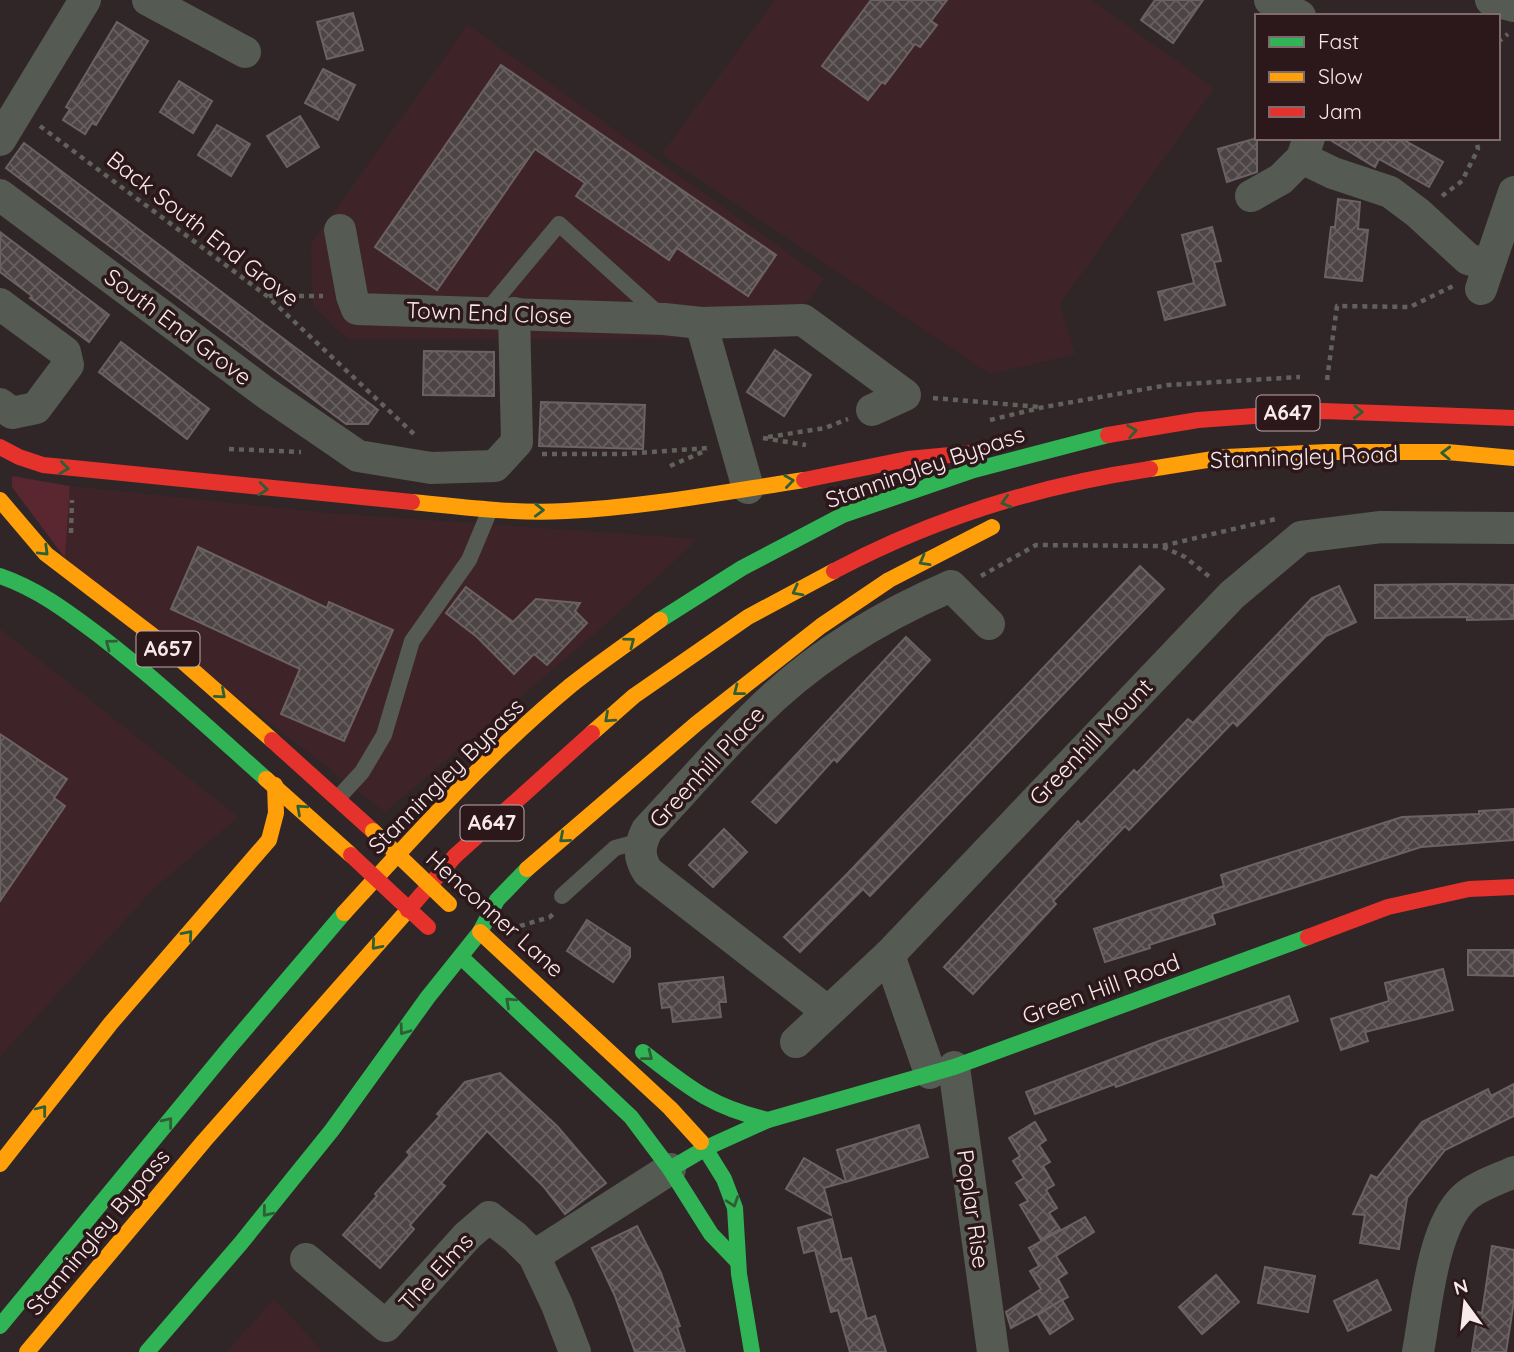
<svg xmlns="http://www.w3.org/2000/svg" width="1514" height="1352" font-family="Quicksand,sans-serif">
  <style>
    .built { fill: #3e2428 }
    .green { fill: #5a262f }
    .building { fill: url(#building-cross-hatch); stroke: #6c6264; stroke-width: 2 }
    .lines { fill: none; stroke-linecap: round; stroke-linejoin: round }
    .path { stroke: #61625d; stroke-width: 4.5; stroke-dasharray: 5 5; stroke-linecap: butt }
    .lane { stroke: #555b52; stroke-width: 16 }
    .street { stroke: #555b52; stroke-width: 32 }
    .fast { stroke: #30b455; stroke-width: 16 }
    .slow { stroke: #ff9f0a; stroke-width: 16 }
    .jam { stroke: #e5322d; stroke-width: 16 }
    .slow-bridge { stroke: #ff9f0a; stroke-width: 16 }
    .jam-bridge { stroke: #e5322d; stroke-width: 16 }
    .oneway { stroke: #2e5e35 }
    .labels { text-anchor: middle; stroke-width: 7; stroke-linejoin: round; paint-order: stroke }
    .shield { fill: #2c171a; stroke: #bbaaac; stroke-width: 2 }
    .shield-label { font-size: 21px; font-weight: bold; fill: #f8e9ea }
    .street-label { font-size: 23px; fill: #f8e9ea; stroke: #2c171a }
  </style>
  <defs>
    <pattern id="building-cross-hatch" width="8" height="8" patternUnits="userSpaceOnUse" patternTransform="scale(1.75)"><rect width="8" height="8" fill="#4d4445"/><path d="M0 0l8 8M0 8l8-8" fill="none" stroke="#675f60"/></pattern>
  </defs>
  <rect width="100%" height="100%" fill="#312627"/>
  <g class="built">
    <polygon points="775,0 1091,0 1214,88 1060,304 1075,354 990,374 662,154"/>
    <polygon points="468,25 824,279 780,338 348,339 313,306 311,244"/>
    <polygon points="70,486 327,513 698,539 600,629 385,812 233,694 65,558"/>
    <polygon points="0,629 238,817 154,888 0,1056"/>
    <polygon points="274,1299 323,1352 227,1352"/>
  </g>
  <polygon class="green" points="12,476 70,486 65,558 12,487"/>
  <g class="building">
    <polygon points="871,0 947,0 931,21 937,25 920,47 915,44 885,84 882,82 868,100 822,66"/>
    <polygon points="1155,0 1203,0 1173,43 1141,20"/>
    <polygon points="353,13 363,50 327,59 317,22"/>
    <polygon points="117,22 148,41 96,125 92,123 85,134 63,120 70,109 66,107"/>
    <polygon points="501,65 776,255 748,296 677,248 669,260 576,196 585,183 535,149 437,290 375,247"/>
    <polygon points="323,69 355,85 338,120 305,103"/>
    <polygon points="179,81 212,101 193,133 160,112"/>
    <polygon points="300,116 319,147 287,167 267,136"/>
    <polygon points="217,125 250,144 231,176 198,155"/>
    <polygon points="1257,138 1257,172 1227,182 1218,149"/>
    <polygon points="1327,138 1400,138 1443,162 1429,187 1379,159 1375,167"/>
    <polygon points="24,143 378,410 368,424 346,424 6,168"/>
    <polygon points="1338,199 1360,202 1358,229 1368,230 1362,281 1325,277 1331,227 1335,227"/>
    <polygon points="1212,227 1221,261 1214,262 1225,305 1165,320 1158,292 1194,283 1182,235"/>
    <polygon points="0,232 109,315 89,342 30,298 32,296 0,272"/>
    <polygon points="121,342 209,409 187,439 99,372"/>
    <polygon points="775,350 811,375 784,416 747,392"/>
    <polygon points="424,351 494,352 494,396 423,395"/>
    <polygon points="541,402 645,405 643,449 539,446"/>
    <polygon points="198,547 327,608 329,602 393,630 344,741 281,714 300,669 171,609"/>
    <polygon points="1140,566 1164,589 870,896 863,889 800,952 784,937 847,874"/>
    <polygon points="1454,584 1514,585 1514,619 1467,620 1467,617 1375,618 1375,585"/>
    <polygon points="1339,586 1356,622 1326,636 1237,726 1233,722 1129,830 1125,826 1053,901 1056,904 973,994 944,967 1078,821 1081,825 1134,770 1137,773 1188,719 1193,723 1312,598"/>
    <polygon points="466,587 513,622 536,599 580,603 575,611 587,623 547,665 534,654 514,674 477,637 446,613"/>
    <polygon points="906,637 930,660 837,762 834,759 776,823 752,802"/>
    <polygon points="0,734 67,779 54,798 65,806 0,901"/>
    <polygon points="1514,809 1514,840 1421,847 1212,914 1215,924 1149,945 1150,948 1105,962 1094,929 1224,886 1221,875 1402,817 1479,814 1479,811"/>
    <polygon points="724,829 747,852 713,887 689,865"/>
    <polygon points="587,920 630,948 630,957 613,982 567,951"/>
    <polygon points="1468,950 1514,950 1514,976 1468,975"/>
    <polygon points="1443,969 1453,1010 1365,1032 1368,1041 1341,1050 1331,1019 1389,1001 1385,983"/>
    <polygon points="723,977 726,1002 719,1002 721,1017 673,1022 671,1007 662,1008 659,984"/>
    <polygon points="1289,996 1298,1021 1116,1087 1115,1084 1035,1114 1026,1092 1159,1041"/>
    <polygon points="500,1073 557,1126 606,1183 565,1214 543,1186 487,1131 441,1183 445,1186 410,1225 414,1229 380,1268 343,1235 377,1196 375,1194 410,1155 407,1152 440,1116 437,1114 465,1082"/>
    <polygon points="1514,1084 1514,1116 1445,1150 1407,1198 1399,1249 1360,1243 1365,1215 1353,1214 1371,1175 1377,1178 1422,1122 1488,1089 1491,1096"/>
    <polygon points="1035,1122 1046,1140 1039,1145 1050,1162 1043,1166 1054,1185 1046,1190 1057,1208 1049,1213 1060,1229 1041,1240 1020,1205 1028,1201 1016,1183 1024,1178 1013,1161 1020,1156 1009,1138"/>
    <polygon points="919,1125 928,1157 846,1182 837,1150"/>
    <polygon points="804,1158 845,1182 824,1188 831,1215 786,1189"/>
    <polygon points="1085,1217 1094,1232 1056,1256 1067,1273 1058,1279 1068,1297 1011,1328 1006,1312 1041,1289 1030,1271 1039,1266 1029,1248"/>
    <polygon points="832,1219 842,1260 851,1258 867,1319 875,1316 886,1352 850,1352 838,1310 831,1312 815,1250 804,1253 798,1228"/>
    <polygon points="637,1226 661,1273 680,1326 677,1327 685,1352 635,1352 615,1296 592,1248"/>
    <polygon points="1492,1246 1514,1250 1514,1301 1506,1352 1472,1352 1478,1312 1482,1313"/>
    <polygon points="1265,1267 1315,1276 1308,1312 1258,1303"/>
    <polygon points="1216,1275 1239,1302 1202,1334 1179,1307"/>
    <polygon points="1377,1280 1391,1310 1348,1331 1334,1301"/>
    <polygon points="1062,1300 1073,1319 1050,1334 1038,1315"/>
  </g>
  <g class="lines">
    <g class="path">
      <polyline points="1498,42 1508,34"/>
      <polyline points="40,126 267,296 416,436"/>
      <polyline points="1442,196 1462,181 1478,149 1476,138"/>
      <polyline points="269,296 323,296"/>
      <polyline points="1327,380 1337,306 1410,307 1455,285"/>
      <polyline points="933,398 1040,407"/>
      <polyline points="990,420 1044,407 1168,385 1300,377"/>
      <polyline points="768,437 825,428 848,419"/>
      <polyline points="763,438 806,445"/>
      <polyline points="229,449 301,452"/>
      <polyline points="542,454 623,454 708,448"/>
      <polyline points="670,466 707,450"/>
      <polyline points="71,533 72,500"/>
      <polyline points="1163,547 1185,557 1211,578"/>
      <polyline points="981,576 1036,545 1162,546 1276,519"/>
      <polyline points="520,926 550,917 554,913"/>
    </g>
    <g class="lane">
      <polyline points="485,313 559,224 662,317"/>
      <polyline points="338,798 362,772 384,735 412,641 469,560 490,510"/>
      <polyline points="562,896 615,848 641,841"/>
    </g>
    <g class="street">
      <polyline points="148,0 245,52"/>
      <polyline points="1270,0 1300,16"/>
      <polyline points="1491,0 1514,6"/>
      <polyline points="1309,138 1302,158 1333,173 1390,192 1418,213 1468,259 1488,265"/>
      <polyline points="0,140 85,0"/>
      <polyline points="0,195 266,393 358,456 431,468 495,466 517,442 514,313"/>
      <polyline points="1251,196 1281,179 1302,158"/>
      <polyline points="340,230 352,296 357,309 664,319 701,323 803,320 905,395 872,410"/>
      <polyline points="1481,289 1514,192"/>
      <polyline points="0,304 65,352 68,365 36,408 12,413 0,404"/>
      <polyline points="701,323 748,488"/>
      <polyline points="889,955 930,1073"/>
      <path d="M828,1012L648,872C638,857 639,846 647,830C683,792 717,752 754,716C809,660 879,617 951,586L989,624"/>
      <polyline points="796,1042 889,955 1232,595 1301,537 1381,527 1514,528"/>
      <polyline points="954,1067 993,1352"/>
      <polyline points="534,1256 557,1305 575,1352"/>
      <polyline points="306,1259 386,1326 467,1236 489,1217 515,1237 534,1256 670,1169"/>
      <path d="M1418,1352C1426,1310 1432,1226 1465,1197C1477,1186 1499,1179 1514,1172"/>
    </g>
    <g class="fast">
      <path d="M0,576C38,589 68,612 100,636C158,681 211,730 266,779"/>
      <polyline points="660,620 742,568 843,515 974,470 1108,435"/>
      <polyline points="461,957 631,1117 670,1169 711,1234 738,1262"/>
      <path d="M643,1052C688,1087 711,1107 768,1120"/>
      <polyline points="701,1142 724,1179 735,1208 739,1274 752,1352"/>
      <polyline points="670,1169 706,1148 768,1120 954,1067 1308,937"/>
      <polyline points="0,1326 229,1048 344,913"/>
      <polyline points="147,1352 241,1243 332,1130 428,997 480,932 497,900 527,869"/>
    </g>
    <g class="slow">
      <polyline points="1150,469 1226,457 1327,452 1447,452 1514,458"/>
      <polyline points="0,500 46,554 156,638 272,740"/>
      <path d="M412,502C463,507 515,514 566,511C646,507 725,492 804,480"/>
      <polyline points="592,733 634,696 748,617 834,571"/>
      <polyline points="266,779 351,855"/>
      <polyline points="527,869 696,724 821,626 889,580 992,527"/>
      <path d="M344,913C416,834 488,754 570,686C599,663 630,642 660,620"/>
      <polyline points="480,932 670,1108 701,1142"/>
      <polyline points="0,1164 111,1023 269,840 276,813 275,785"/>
      <polyline points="27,1352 204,1141 408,910"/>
    </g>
    <g class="jam">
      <polyline points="1108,435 1198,420 1323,411 1514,418"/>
      <polyline points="0,447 19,457 43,465 412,502"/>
      <polyline points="804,480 908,459 982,452"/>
      <path d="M834,571C932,519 1041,485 1150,469"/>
      <polyline points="272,740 373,831"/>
      <polyline points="408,910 455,856 592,733"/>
      <polyline points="1308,937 1388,907 1469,889 1514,887"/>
    </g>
    <polyline class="slow-bridge" points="373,831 449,904"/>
    <polyline class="jam-bridge" points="351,855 428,927"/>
  </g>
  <defs><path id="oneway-chevron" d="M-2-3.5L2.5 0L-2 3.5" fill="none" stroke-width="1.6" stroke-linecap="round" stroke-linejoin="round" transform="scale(1.75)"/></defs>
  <g class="oneway">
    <use href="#oneway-chevron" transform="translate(1358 412) rotate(2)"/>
    <use href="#oneway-chevron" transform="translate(1132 431) rotate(-10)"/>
    <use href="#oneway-chevron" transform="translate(1446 453) rotate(-178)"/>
    <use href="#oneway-chevron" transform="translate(64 468) rotate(7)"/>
    <use href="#oneway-chevron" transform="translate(789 481) rotate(-8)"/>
    <use href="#oneway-chevron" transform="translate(263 489) rotate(6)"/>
    <use href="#oneway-chevron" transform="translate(1006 502) rotate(164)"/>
    <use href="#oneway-chevron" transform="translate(539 510) rotate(1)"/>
    <use href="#oneway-chevron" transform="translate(44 551) rotate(44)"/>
    <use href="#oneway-chevron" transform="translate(924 561) rotate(151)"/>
    <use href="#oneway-chevron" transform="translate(797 591) rotate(152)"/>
    <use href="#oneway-chevron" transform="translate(630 642) rotate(-37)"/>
    <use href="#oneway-chevron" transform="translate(110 644) rotate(-143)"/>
    <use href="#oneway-chevron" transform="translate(738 691) rotate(142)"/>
    <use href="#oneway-chevron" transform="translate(221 694) rotate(41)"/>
    <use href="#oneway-chevron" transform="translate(609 718) rotate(138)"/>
    <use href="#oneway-chevron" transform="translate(301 809) rotate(-138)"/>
    <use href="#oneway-chevron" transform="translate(564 838) rotate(139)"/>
    <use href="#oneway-chevron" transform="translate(188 935) rotate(-49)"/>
    <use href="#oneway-chevron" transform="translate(376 945) rotate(131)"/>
    <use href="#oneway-chevron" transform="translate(510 1002) rotate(-138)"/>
    <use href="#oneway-chevron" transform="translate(404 1030) rotate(126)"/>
    <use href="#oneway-chevron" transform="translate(648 1056) rotate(38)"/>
    <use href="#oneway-chevron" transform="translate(42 1110) rotate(-52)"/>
    <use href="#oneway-chevron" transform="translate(168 1122) rotate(-51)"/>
    <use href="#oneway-chevron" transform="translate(733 1202) rotate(71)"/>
    <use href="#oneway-chevron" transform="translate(267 1212) rotate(129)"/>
  </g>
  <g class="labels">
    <g class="shield">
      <rect x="1256.5" y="395.5" width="63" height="35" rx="5"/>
      <rect x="136.5" y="631.5" width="63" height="35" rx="5"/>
      <rect x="460.5" y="805.5" width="63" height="35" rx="5"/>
    </g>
    <g class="shield-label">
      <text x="1288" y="420">A647</text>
      <text x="168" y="656">A657</text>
      <text x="492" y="830">A647</text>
    </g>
    <g class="street-label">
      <text transform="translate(203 229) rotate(38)" y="8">Back South End Grove</text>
      <text transform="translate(489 313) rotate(2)" y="8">Town End Close</text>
      <text transform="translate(178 327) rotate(37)" y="8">South End Grove</text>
      <text transform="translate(1304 457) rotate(-2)" y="8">Stanningley Road</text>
      <text transform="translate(925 467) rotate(-19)" y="8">Stanningley Bypass</text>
      <text transform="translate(1091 742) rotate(-46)" y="8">Greenhill Mount</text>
      <text transform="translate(707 767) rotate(-47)" y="8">Greenhill Place</text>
      <text transform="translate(446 776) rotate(-45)" y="8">Stanningley Bypass</text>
      <text transform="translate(495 914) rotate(42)" y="8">Henconner Lane</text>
      <text transform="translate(1101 989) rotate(-20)" y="8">Green Hill Road</text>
      <text transform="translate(973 1209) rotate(82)" y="8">Poplar Rise</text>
      <text transform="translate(98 1232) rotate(-50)" y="8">Stanningley Bypass</text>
      <text transform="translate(436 1272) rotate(-47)" y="8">The Elms</text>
    </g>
  </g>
  <rect x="1255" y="14" width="245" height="126" fill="#2c171a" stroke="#7e6b6d" stroke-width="2"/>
  <rect x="1269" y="37" width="35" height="10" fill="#30b455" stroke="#7e6b6d" stroke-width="2"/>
  <text x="1318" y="49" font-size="21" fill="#f8e9ea">Fast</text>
  <rect x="1269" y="72" width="35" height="10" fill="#ff9f0a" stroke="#7e6b6d" stroke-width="2"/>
  <text x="1318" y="84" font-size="21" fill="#f8e9ea">Slow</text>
  <rect x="1269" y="107" width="35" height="10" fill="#e5322d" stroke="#7e6b6d" stroke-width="2"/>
  <text x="1318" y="119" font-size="21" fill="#f8e9ea">Jam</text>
  <g transform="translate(1465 1303) rotate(345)" stroke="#2c171a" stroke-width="5" paint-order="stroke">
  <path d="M0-5L12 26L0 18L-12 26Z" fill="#f8e9ea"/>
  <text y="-10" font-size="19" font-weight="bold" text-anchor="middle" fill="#f8e9ea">N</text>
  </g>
</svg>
